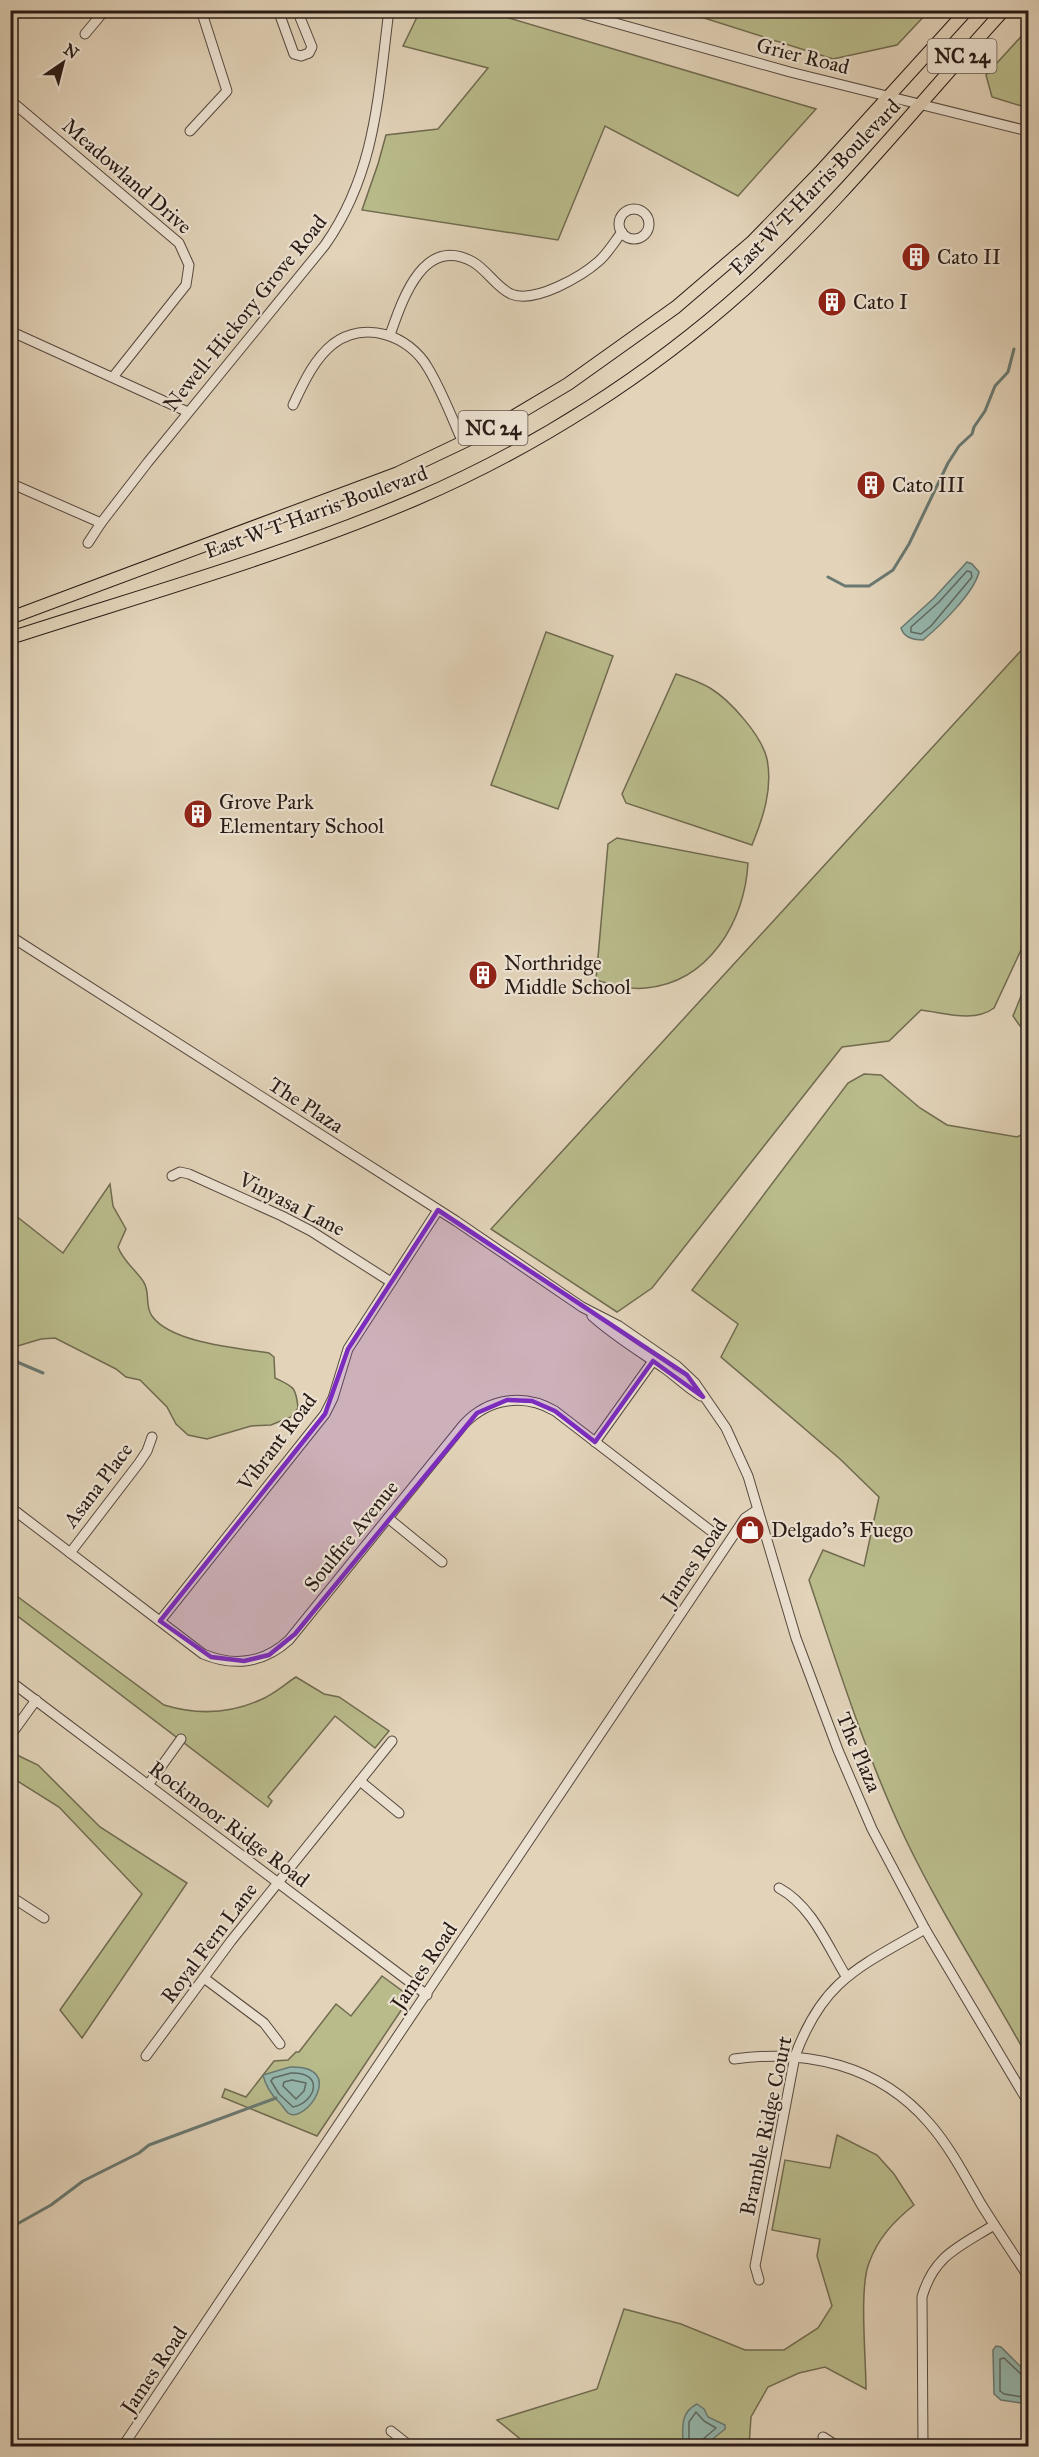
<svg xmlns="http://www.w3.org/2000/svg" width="1039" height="2457" font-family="'IM FELL Great Primer',serif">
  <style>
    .green { fill: #b9bb8b; stroke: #706b50; stroke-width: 1.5 }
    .water { fill: #95b8af; stroke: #697972; stroke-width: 1.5 }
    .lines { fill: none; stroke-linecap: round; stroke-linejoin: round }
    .shore { stroke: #5e6a62; stroke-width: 1.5 }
    .stream { stroke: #697972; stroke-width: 3 }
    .minor-casing { stroke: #56493f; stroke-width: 11 }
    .major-casing { stroke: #281b16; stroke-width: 14 }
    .minor { stroke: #ece2d2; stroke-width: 9 }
    .major { stroke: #e2d3b9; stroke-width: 12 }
    .marked { fill: #7b2cbf; fill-opacity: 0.2; stroke: #7b2cbf; stroke-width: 4.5; stroke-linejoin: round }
    .labels { text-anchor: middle; stroke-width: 4.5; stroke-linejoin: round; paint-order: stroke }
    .shield { fill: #ece2d2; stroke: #63574e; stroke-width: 1.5 }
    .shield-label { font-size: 20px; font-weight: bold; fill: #281b16 }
    .street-label { font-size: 21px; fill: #281b16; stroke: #ece2d2 }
    .poi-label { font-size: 21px; fill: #281b16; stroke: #ece2d2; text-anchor: start }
  </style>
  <rect width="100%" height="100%" fill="#e2d3b9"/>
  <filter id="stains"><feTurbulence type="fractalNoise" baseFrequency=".00333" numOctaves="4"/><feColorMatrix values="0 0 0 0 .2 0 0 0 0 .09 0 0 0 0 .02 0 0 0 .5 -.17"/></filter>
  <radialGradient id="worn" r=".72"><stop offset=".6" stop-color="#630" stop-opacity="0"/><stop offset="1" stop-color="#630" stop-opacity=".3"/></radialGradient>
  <g class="green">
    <polygon points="420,11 485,11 816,109 738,196 605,126 558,240 362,210 378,164 386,135 438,129 488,68 403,46"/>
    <polygon points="682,11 929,10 929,11 897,45 833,59"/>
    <polygon points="1028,29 1028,108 992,97 986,75"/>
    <polygon points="546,632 613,656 558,809 491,785"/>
    <path d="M1028,643V935L994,1008C974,1023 945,1013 921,1010L889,1041L842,1047L652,1288L617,1312L491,1229Z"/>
    <path d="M676,674C688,678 700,682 710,688C730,700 762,736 767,759C773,789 763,818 752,845L626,803L622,794Z"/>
    <path d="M617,838L748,863C745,921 709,982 646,988C629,990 612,985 596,980L608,844Z"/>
    <polygon points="1028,979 1028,1031 1020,1026 1013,1016"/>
    <path d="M864,1074L881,1075L920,1108L947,1125L1017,1137L1028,1132V2058C988,1985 942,1915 906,1840C866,1756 838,1667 809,1580L823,1550L864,1566L879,1497L840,1459L721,1357L738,1324L692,1290L848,1083Z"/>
    <path d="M110,1184L113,1206L126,1229L118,1247C123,1261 135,1269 143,1281C151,1292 144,1305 152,1316C171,1343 238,1348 269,1353L274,1357L275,1378C294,1387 296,1387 298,1408L291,1417L271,1425L251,1426L207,1439L188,1435L176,1424L167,1407L140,1380L126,1377L116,1369L55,1338L41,1339L11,1348V1212L63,1253Z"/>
    <path d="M10,1591L164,1705C197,1715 229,1714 260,1700C273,1695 285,1684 296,1677L324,1694L339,1697L389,1731L375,1748L335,1716L268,1797L272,1801L268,1807L11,1611Z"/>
    <polygon points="15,1754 38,1765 100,1827 187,1883 82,2038 60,2010 142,1894 59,1807 11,1777 11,1759"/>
    <polygon points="382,1976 405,1993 406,2003 317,2136 222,2097 225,2089 246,2097 274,2061 288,2060 296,2052 299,2052 336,2004 351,2016"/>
    <path d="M837,2135L877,2155L894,2174L914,2205C894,2221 878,2238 869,2263C859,2287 866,2359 866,2389L825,2367L799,2373L768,2387L751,2417L749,2446H529L497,2420L597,2389L624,2309L681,2324L745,2350H784L818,2328L832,2306L817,2256L820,2239L772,2230L785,2160L830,2168Z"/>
  </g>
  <g class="water">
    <path d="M967,562L972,564L979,572C974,593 940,626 923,640C914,640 904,638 901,628L934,598Z"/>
    <path d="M290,2067C348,2065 305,2125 288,2113C285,2110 282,2105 279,2102C271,2095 265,2084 263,2075Z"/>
    <polygon points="996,2346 1001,2347 1028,2374 1028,2404 1001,2400 994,2394 993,2350"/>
    <path d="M697,2404L704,2409L708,2417L725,2425V2429L704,2446H683C683,2430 679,2413 697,2404Z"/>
  </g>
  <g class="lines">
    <g class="shore">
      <polygon points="967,571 971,572 972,577 931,626 921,634 911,632 911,627 939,602"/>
      <path d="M291,2073C325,2072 316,2102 293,2107L279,2094L271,2081L273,2078Z"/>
      <polygon points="292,2080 306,2083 304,2091 296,2099 283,2086 284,2082"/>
      <polyline points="1028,2377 1023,2376 1004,2358 1000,2359 1000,2391 1004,2394 1028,2398"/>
      <polyline points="689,2446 689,2422 696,2412 704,2421 716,2428 702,2440 700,2446"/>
    </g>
    <g class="stream">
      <polyline points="828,577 845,586 869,586 893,570 909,544 948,463 959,446 972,434 974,427 985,411 995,386 1008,372 1014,349"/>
      <polyline points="10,1359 43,1373"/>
      <polyline points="10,2228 51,2205 83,2181 139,2153 149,2145 276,2098"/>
    </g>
    <g class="minor-casing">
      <g id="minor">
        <polyline points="278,10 294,54 301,56 309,53 312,47 297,10"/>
        <polyline points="569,10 790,72 1028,131"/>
        <polyline points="85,34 105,10"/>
        <polyline points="10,100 179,243 189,265 186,285 113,377"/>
        <polyline points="190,131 227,91 201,10"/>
        <circle cx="634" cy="224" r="15"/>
        <polyline points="10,331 188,412"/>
        <path d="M390,335C402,301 423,234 473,262C487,270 496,287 511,294C535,304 582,276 599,261C608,253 615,241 622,232"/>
        <path d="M293,405C303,384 314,359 333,344C365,320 409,335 428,368C442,391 452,418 463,443"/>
        <polyline points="10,483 101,523"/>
        <path d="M88,543L101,523L148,462L325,245C376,172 378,96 389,10"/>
        <polyline points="10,936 456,1221 582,1307 619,1326 677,1366 695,1383 726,1428 748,1476 796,1638 838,1750 872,1829 925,1929 1028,2102"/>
        <polyline points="172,1176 180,1172 189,1174 282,1216 311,1231 391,1282"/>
        <path d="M592,1316C614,1336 639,1351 664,1368C677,1377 687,1388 701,1396"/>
        <polyline points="595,1442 653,1361"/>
        <path d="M10,1507L203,1654C234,1667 264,1663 289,1640L464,1424C489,1398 524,1393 555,1411L711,1531"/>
        <polyline points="388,1518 442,1562"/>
        <polyline points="70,1553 139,1463 147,1451 152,1437"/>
        <polyline points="160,1621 325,1414 333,1398 348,1349 438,1210"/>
        <polyline points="10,1681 427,1995"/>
        <polyline points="10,1736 36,1700"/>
        <polyline points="360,1781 399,1813"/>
        <polyline points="148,1785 181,1739"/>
        <path d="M779,1888C812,1906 827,1945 846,1976"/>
        <polyline points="10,1896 44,1918"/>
        <polyline points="204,1978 264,2023 280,2044"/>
        <polyline points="146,2056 231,1941 392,1741"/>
        <path d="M734,2059C807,2049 879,2065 929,2123C950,2147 965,2176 981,2204C996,2228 1012,2252 1028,2276"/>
        <path d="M759,2280L755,2266L795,2056C823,1980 859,1967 925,1929"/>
        <polyline points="391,2431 410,2446"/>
        <polyline points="823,2437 837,2446"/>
        <polyline points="123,2446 745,1518 757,1510"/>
        <path d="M923,2446L922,2297C934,2255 959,2247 994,2225"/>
      </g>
    </g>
    <g class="major-casing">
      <g id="major">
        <polyline points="10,618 398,473 499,425 568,384 676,307 753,241 820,172 967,10"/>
        <path d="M10,638C146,594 285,555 416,499C535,448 649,375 745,289C839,204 918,104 1004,10"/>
      </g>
    </g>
    <use href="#minor" class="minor"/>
    <use href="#major" class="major"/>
  </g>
  <path class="marked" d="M438,1210L687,1375L703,1397L653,1361L595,1442L555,1411L532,1401L507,1400L477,1413L295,1634L269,1655L244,1661L211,1657L160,1621L325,1414L348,1349Z"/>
  <defs>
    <g id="building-disc" transform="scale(1.5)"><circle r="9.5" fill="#8f2418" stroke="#ece2d2"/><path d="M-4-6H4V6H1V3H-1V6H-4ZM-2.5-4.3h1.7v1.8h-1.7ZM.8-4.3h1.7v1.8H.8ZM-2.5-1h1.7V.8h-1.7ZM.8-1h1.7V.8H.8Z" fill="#fff"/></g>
    <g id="shop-disc" transform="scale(1.5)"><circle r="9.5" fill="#8f2418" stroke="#ece2d2"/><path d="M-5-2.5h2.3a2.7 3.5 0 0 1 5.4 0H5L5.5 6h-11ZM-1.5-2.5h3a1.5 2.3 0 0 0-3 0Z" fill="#fff"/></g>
  </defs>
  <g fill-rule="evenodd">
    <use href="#building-disc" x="916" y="257"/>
    <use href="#building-disc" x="832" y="302"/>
    <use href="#building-disc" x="871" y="485"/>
    <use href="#building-disc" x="198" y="814"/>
    <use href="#building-disc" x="483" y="975"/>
    <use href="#shop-disc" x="750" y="1530"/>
  </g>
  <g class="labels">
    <g class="shield">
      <rect x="927.5" y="39" width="69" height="34" rx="4.5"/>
      <rect x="458.5" y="411" width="69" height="34" rx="4.5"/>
    </g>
    <g class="shield-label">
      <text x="962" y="63">NC 24</text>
      <text x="493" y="435">NC 24</text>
    </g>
    <g class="street-label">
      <text transform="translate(803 56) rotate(14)" y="7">Grier Road</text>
      <text transform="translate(127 176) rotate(41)" y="7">Meadowland Drive</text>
      <text transform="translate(815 187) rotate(-46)" y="7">East W T Harris Boulevard</text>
      <text transform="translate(245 313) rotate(-51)" y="7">Newell-Hickory Grove Road</text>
      <text transform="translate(316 512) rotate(-20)" y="7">East W T Harris Boulevard</text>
      <text transform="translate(306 1105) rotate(33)" y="7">The Plaza</text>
      <text transform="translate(292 1204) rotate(27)" y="7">Vinyasa Lane</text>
      <text transform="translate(277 1442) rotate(-53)" y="7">Vibrant Road</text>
      <text transform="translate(98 1485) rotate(-53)" y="7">Asana Place</text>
      <text transform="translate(351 1536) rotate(-51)" y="7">Soulfire Avenue</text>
      <text transform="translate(694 1562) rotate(-56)" y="7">James Road</text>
      <text transform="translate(859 1752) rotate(67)" y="7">The Plaza</text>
      <text transform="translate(229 1824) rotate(37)" y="7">Rockmoor Ridge Road</text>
      <text transform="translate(209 1943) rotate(-53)" y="7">Royal Fern Lane</text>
      <text transform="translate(424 1966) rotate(-56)" y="7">James Road</text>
      <text transform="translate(766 2126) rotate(-78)" y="7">Bramble Ridge Court</text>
      <text transform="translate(154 2370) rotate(-56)" y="7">James Road</text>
    </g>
    <g class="poi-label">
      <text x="937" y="264">Cato II</text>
      <text x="853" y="309">Cato I</text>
      <text x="892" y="492">Cato III</text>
      <text x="219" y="809">Grove Park<tspan x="219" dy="24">Elementary School</tspan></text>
      <text x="504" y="970">Northridge<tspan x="504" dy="24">Middle School</tspan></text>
      <text x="771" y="1537">Delgado's Fuego</text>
    </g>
  </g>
  <rect width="1039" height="2457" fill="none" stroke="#e2d3b9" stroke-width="36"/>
  <rect x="12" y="12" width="1015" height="2433" fill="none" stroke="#281b16" stroke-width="3"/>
  <rect x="18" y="18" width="1003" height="2421" fill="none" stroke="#281b16" stroke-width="1.5"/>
  <g transform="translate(63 63) rotate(35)" stroke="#ece2d2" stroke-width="4.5" paint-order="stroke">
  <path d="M0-4.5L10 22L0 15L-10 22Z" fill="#281b16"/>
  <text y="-9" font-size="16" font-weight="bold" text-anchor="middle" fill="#281b16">N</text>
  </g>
  <rect width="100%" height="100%" filter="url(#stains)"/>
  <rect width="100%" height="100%" fill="url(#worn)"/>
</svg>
